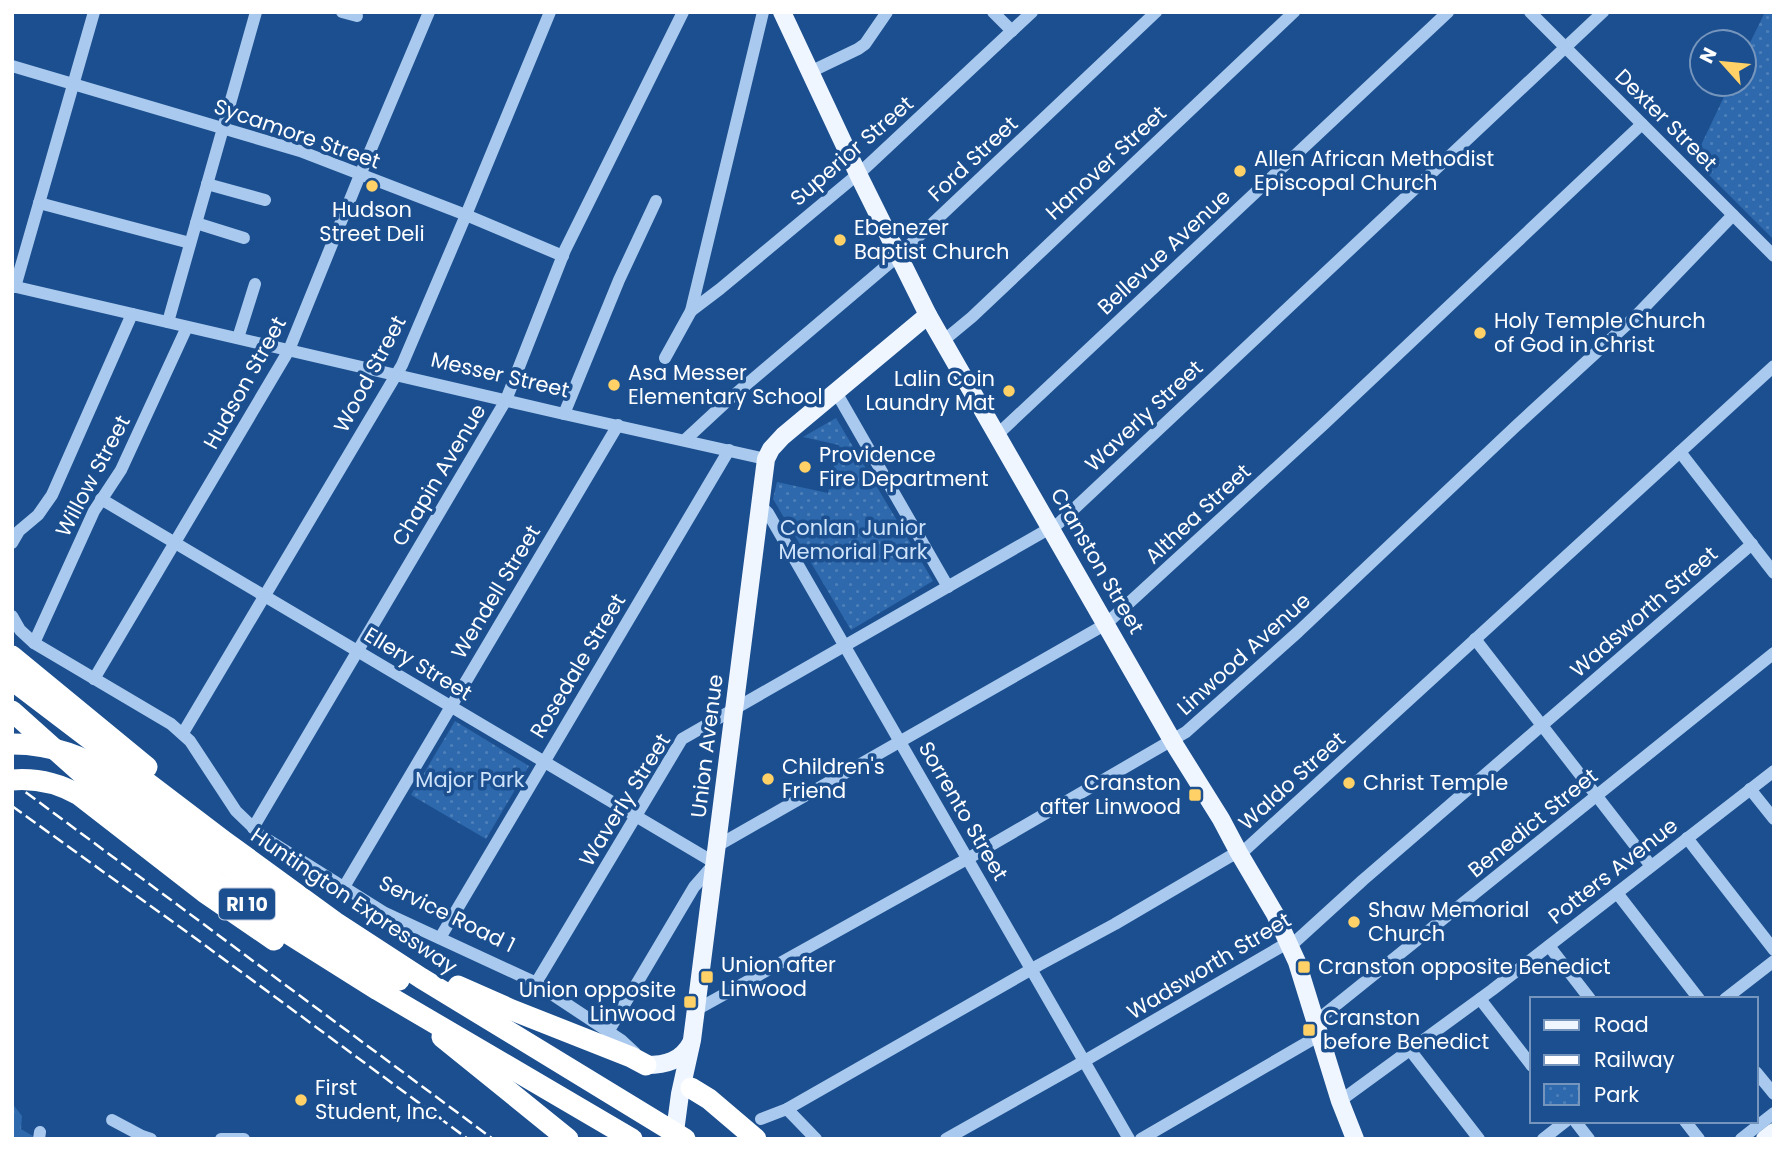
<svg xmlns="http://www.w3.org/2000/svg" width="1786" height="1151" font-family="Poppins,sans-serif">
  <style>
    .forest { fill: url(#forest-crowns) }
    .park { fill: url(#park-dots) }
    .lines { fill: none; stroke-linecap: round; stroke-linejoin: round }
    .minor { stroke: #a9c9ee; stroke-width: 12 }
    .major { stroke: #f0f6ff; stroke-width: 18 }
    .highway { stroke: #fff; stroke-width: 21 }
    .rail { stroke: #fff; stroke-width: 2.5; stroke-dasharray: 12 5; stroke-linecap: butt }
    .poi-dot { fill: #ffd166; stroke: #1b4f8f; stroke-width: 2.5 }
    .labels { text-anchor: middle; stroke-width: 7; stroke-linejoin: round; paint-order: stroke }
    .shield { fill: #1b4f8f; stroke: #bbcadd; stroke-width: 2 }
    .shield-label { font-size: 19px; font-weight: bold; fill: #fff }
    .street-label { font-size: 21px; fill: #fff; stroke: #1b4f8f }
    .poi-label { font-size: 21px; fill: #fff; stroke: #1b4f8f; text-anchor: start }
    .park-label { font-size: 21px; fill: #cfe3fa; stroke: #1b4f8f }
  </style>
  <defs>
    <pattern id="forest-crowns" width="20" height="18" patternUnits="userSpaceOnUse" patternTransform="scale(1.75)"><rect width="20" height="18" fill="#2e69ad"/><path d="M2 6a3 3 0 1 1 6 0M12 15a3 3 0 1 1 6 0" fill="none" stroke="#4d80b9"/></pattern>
    <pattern id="park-dots" width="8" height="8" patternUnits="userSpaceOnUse" patternTransform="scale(1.75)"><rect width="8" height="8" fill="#2e69ad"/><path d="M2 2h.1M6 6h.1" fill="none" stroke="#4d80b9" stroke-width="1.8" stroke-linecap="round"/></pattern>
  </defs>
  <rect width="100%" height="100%" fill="#1b4f8f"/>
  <polygon class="forest" points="12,1103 22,1116 21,1129 38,1139 12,1139"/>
  <g class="park">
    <polygon points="1765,12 1774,15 1774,240 1694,160 1730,84 1744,84 1744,55"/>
    <polygon points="836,418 933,581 851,630 773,499 777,482 828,493 839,445 803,437"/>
    <polygon points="455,721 529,766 486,839 411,795"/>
  </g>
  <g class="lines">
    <g class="minor">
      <polyline points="342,12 357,16"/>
      <polyline points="993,12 1012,31"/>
      <polyline points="1530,12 1774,256"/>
      <polyline points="12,66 300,151 466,215 563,256"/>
      <polyline points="810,72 858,49 865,44 887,12"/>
      <polyline points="207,184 265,200"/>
      <polyline points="39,203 190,243"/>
      <polyline points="196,223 244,238"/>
      <polyline points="12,286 564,414 766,459"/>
      <polyline points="15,287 94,12"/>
      <polyline points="691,311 720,289 864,169 1032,12"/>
      <polyline points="168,322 256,12"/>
      <polyline points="238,338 255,284"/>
      <polyline points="943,341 972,317 1294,12"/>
      <polyline points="665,358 691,311 763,12"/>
      <polyline points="836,392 948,587"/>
      <polyline points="564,414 619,280 656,201"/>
      <polyline points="998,434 1448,12"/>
      <polyline points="685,440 726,402 898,256 1156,12"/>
      <polyline points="1680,452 1774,573"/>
      <polyline points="101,499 715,863 694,887 608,1032"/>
      <polyline points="760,505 768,513 1129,1139"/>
      <polyline points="12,543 19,531 38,515 52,495 132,314"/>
      <polyline points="12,616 20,630 34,643 171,724 190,741 236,811 262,836 385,913 532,981 621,1040 635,1053"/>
      <polyline points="1475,639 1651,866"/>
      <polyline points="34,643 94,511 121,470 187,327"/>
      <polyline points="94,679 289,350 360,175 429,12"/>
      <polyline points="183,733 402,365 466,215 550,12"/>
      <polyline points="1750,789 1774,819"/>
      <polyline points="253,828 506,400 565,250 683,12"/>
      <polyline points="1687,838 1774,950"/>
      <polyline points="717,846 1106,624 1324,424 1642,124"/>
      <polyline points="344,887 618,425"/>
      <polyline points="1617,893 1699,999"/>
      <polyline points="440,938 729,450"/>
      <polyline points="1549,946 1590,999"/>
      <polyline points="536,983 682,739 1059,523 1603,12"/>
      <polyline points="1480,999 1532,1066"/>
      <polyline points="1725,999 1774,961"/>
      <polyline points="696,1010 974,855 1186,732 1298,632 1516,426 1635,317 1733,215"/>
      <polyline points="1315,1022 1774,653"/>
      <polyline points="1410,1050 1479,1139"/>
      <polyline points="1756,1072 1774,1094"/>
      <polyline points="1340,1101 1492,990 1774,771"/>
      <polyline points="787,1109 816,1139"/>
      <polyline points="761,1119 787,1109 1039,965 1115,924 1229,857 1246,849 1774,366"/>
      <polyline points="112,1120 142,1136 151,1139"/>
      <polyline points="1575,1121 1589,1139"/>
      <polyline points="1685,1121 1699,1139"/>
      <polyline points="39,1139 40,1132"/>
      <polyline points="221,1139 244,1139"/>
      <polyline points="946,1139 1074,1067 1289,942 1296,941 1363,880 1752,544"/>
      <polyline points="1141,1139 1320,1035"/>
      <polyline points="1543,1139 1566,1121"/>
      <polyline points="1741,1139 1774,1113"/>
    </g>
    <g class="major">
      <polyline points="782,12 858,174 928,315 1176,747 1221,819 1239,853 1275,914 1297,962 1340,1101 1355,1139"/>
      <path d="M646,1065C666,1065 681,1061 691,1043"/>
      <polyline points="674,1139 680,1094 692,1040 766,459 771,449 783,436 928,315"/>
      <polyline points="1765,1139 1774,1132"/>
    </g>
    <g class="highway">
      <polyline points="12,656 147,767"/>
      <polyline points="12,680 224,841 335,922 421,978 685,1139"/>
      <polyline points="12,711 108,797 218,883 289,934 378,990 632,1139"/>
      <path d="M12,744C43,744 70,751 97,766L281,905L345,947L399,980"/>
      <path d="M12,780C36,778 58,783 79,795L204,892L274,940"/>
      <polyline points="458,986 512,1010 631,1057 646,1065"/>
      <polyline points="442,1037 568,1139"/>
      <polyline points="691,1088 709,1099 756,1139"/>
    </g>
    <g class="rail">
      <polyline points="12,782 493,1139"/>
      <polyline points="12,806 191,935 468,1139"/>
    </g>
  </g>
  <g class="poi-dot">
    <circle cx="1240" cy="171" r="7"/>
    <circle cx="372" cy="186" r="7"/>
    <circle cx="840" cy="240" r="7"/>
    <circle cx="1480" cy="333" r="7"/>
    <circle cx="614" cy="385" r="7"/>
    <circle cx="1009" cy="391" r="7"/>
    <circle cx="805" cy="467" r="7"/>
    <circle cx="768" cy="779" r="7"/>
    <circle cx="1349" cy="783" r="7"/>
    <rect x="1188" y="788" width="14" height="14" rx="3.5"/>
    <circle cx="1354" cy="922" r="7"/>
    <rect x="1297" y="960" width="14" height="14" rx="3.5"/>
    <rect x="700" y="970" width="14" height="14" rx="3.5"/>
    <rect x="683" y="995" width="14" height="14" rx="3.5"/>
    <rect x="1302" y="1023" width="14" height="14" rx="3.5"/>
    <circle cx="301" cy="1100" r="7"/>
  </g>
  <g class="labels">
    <rect class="shield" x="219" y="888.5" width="56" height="31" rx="5"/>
    <g class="shield-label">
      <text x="247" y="911">RI 10</text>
    </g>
    <g class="street-label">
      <text transform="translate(1666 120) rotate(45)" y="7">Dexter Street</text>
      <text transform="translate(297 134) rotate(19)" y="7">Sycamore Street</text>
      <text transform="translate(852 151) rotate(-41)" y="7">Superior Street</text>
      <text transform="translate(973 159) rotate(-43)" y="7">Ford Street</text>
      <text transform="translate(1106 163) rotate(-43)" y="7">Hanover Street</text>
      <text transform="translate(1164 252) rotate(-43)" y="7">Bellevue Avenue</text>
      <text transform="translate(370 374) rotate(-62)" y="7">Wood Street</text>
      <text transform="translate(500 375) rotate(13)" y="7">Messer Street</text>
      <text transform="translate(245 383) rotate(-61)" y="7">Hudson Street</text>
      <text transform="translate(1144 416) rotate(-43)" y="7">Waverly Street</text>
      <text transform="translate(439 475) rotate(-59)" y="7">Chapin Avenue</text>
      <text transform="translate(93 476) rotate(-62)" y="7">Willow Street</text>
      <text transform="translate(1198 514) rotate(-43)" y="7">Althea Street</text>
      <text transform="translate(1097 561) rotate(60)" y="7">Cranston Street</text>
      <text transform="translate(496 592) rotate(-59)" y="7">Wendell Street</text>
      <text transform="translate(1644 612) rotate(-41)" y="7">Wadsworth Street</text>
      <text transform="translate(1244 654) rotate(-42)" y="7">Linwood Avenue</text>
      <text transform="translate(418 664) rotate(31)" y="7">Ellery Street</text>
      <text transform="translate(578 666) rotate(-59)" y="7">Rosedale Street</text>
      <text transform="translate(707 746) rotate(-83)" y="7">Union Avenue</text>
      <text transform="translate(1292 781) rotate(-42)" y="7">Waldo Street</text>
      <text transform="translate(625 800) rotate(-58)" y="7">Waverly Street</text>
      <text transform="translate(963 811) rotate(60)" y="7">Sorrento Street</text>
      <text transform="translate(1533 823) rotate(-39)" y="7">Benedict Street</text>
      <text transform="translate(1613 871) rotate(-38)" y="7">Potters Avenue</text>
      <text transform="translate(354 901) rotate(34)" y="7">Huntington Expressway</text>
      <text transform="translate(447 914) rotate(26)" y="7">Service Road 1</text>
      <text transform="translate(1209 966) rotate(-31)" y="7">Wadsworth Street</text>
    </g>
    <g class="poi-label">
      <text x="1254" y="166">Allen African Methodist<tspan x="1254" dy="24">Episcopal Church</tspan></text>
      <text x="372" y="217" text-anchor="middle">Hudson<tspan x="372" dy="24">Street Deli</tspan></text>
      <text x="854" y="235">Ebenezer<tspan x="854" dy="24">Baptist Church</tspan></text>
      <text x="1494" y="328">Holy Temple Church<tspan x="1494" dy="24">of God in Christ</tspan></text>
      <text x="628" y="380">Asa Messer<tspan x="628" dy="24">Elementary School</tspan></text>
      <text x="995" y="386" text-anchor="end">Lalin Coin<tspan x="995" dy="24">Laundry Mat</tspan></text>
      <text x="819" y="462">Providence<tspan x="819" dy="24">Fire Department</tspan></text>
      <text x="782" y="774">Children's<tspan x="782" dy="24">Friend</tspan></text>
      <text x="1181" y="790" text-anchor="end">Cranston<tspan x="1181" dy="24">after Linwood</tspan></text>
      <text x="1363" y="790">Christ Temple</text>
      <text x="1368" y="917">Shaw Memorial<tspan x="1368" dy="24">Church</tspan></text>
      <text x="721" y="972">Union after<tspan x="721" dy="24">Linwood</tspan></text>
      <text x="1318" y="974">Cranston opposite Benedict</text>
      <text x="676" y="997" text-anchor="end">Union opposite<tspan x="676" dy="24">Linwood</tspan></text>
      <text x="1323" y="1025">Cranston<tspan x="1323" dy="24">before Benedict</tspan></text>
      <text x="315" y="1095">First<tspan x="315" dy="24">Student, Inc.</tspan></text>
    </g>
    <g class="park-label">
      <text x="853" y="535">Conlan Junior<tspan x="853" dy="24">Memorial Park</tspan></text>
      <text x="470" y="787">Major Park</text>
    </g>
  </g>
  <rect width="1786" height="1151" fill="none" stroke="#ffffff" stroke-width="28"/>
  <rect x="1530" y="997" width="228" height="126" fill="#1b4f8f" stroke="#7695bc" stroke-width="2"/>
  <rect x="1544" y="1020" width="35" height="10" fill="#f0f6ff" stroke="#7695bc" stroke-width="2"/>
  <text x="1594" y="1032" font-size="21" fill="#ffffff">Road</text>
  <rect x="1544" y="1055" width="35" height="10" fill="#ffffff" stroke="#7695bc" stroke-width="2"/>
  <text x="1594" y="1067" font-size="21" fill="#ffffff">Railway</text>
  <rect x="1544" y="1084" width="35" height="21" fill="url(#park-dots)" stroke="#7695bc" stroke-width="2"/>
  <text x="1594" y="1102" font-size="21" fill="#ffffff">Park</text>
  <g transform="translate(1723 63) rotate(297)"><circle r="33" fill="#1b4f8f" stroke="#7695bc" stroke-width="2"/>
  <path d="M0-5L12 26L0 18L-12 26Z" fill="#ffd166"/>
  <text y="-10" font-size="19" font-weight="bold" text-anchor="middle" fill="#ffffff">N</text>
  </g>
</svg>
